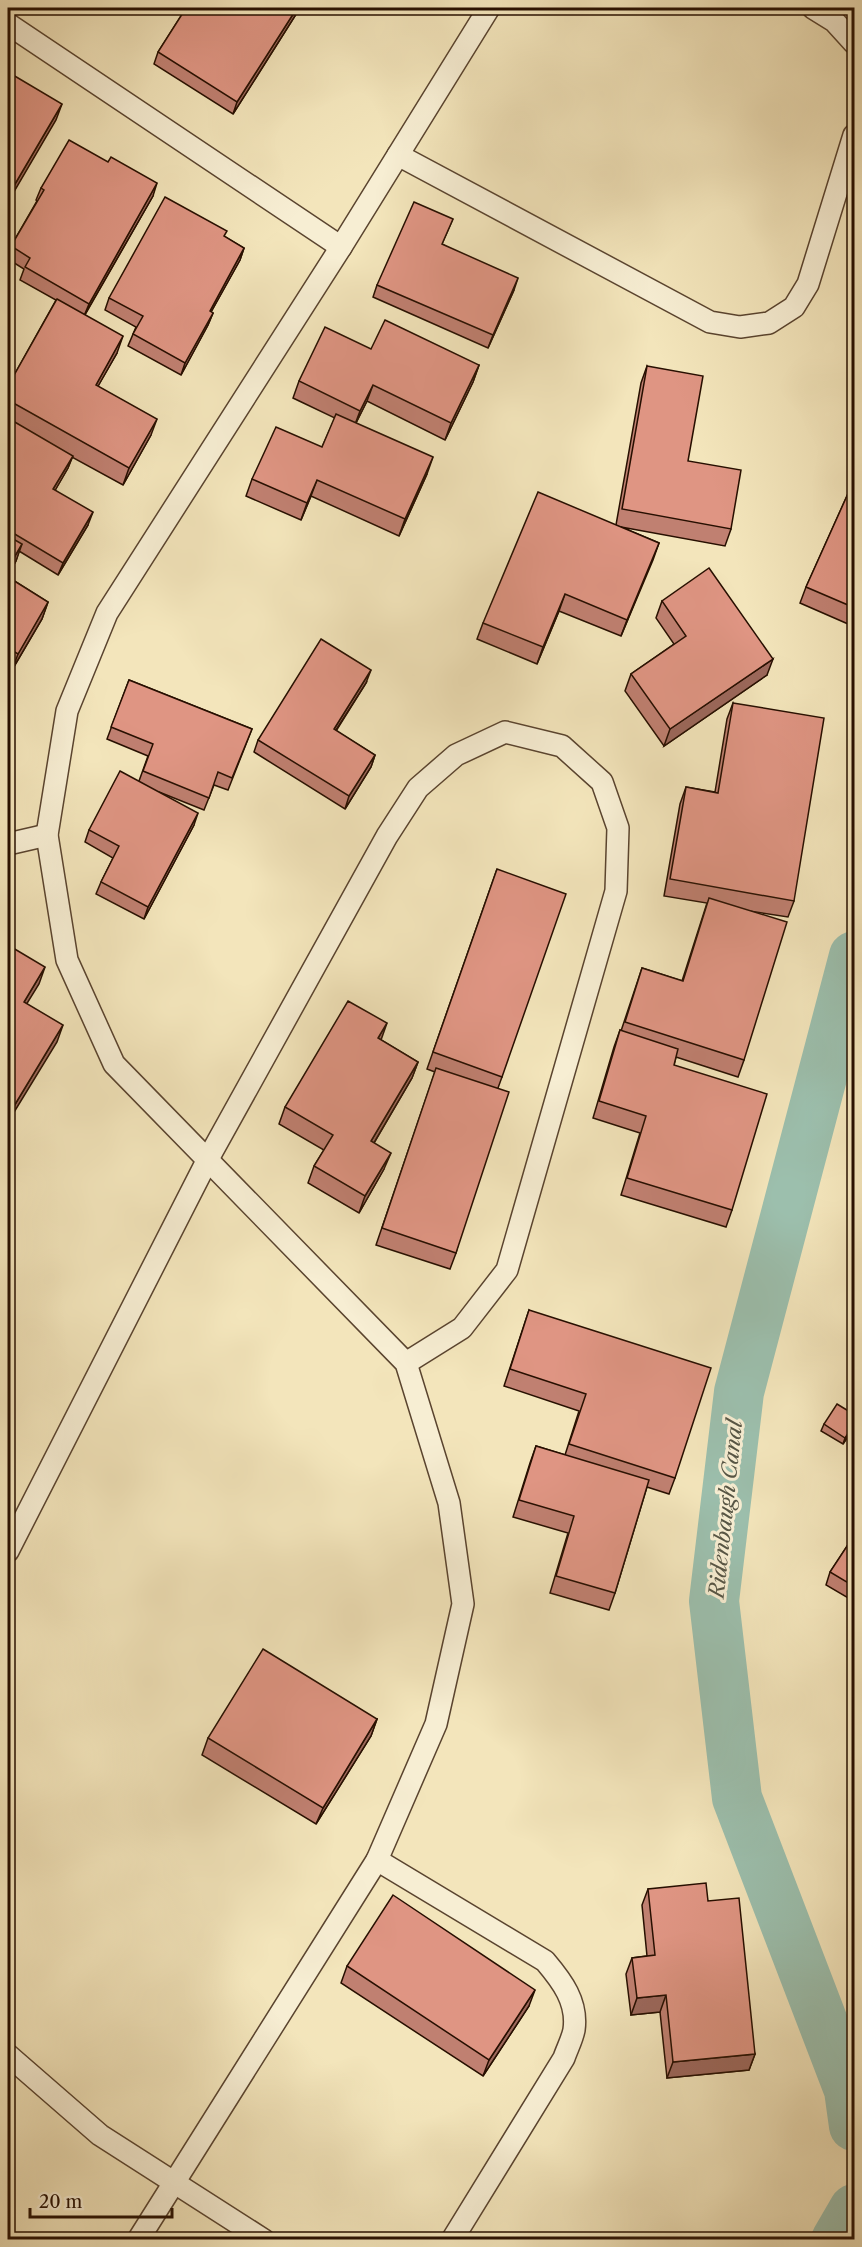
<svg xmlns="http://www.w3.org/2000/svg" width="862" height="2247" font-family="'Libre Caslon Text',serif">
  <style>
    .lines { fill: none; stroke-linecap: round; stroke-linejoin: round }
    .canal { stroke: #9cbfad; stroke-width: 50 }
    .service-casing { stroke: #5a442f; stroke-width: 24 }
    .service { stroke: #f7eed3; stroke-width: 21 }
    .wall { fill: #c08071; stroke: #270f00; stroke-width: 1.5 }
    .shaded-wall { fill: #9c685c; stroke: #270f00; stroke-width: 1.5 }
    .building { fill: #df9583; stroke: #270f00; stroke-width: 1.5 }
    .labels { text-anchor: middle; stroke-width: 6; stroke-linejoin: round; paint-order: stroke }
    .water-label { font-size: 21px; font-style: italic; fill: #565545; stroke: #f7eed3 }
  </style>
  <rect width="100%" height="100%" fill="#f3e5bb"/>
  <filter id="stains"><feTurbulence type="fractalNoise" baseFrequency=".00333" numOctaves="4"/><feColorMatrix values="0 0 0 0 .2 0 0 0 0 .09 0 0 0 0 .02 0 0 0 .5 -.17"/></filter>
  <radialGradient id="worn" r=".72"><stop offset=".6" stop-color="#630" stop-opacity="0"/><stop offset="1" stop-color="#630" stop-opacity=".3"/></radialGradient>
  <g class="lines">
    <g class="canal">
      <polyline points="854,956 739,1392 714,1601 737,1798 849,2090 854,2126"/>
      <polyline points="836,2240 854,2209"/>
    </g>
    <g class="service-casing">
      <g id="service">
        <polyline points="813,8 834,21 854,43"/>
        <polyline points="8,24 341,247"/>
        <polyline points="398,155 710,322 740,327 769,323 794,307 808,284 854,135"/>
        <polyline points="8,844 47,835"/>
        <polyline points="8,1551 208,1159 387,836 418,788 456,755 505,732 562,746 602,782 618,828 616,891 507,1270 462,1328 406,1363"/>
        <path d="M377,1860L545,1961C562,1981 578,2002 574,2030C572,2040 567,2049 564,2058L452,2240"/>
        <polyline points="8,2055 100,2135 264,2240"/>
        <polyline points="138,2240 377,1860 436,1724 463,1604 449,1503 406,1363 114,1064 67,960 47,835 67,711 107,613 341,247 489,8"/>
      </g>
    </g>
    <use href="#service" class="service"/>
  </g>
  <g class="wall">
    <polygon points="186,8 300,8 233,114 154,64 158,52"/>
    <polygon points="41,188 153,196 85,315 117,353 98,386 151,435 123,485 72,457 68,468 55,490 88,525 58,575 19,551 16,561 8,575 8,430 12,423 8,420 8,386 56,300 20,280 24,269 8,259 8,256 11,246 37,201 36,200"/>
    <polygon points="453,219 442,244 514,290 488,348 373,297 377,285"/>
    <polygon points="225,237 244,248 240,260 211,312 213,313 208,325 181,375 128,346 136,327 105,310 109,298"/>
    <polygon points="371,349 479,365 473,382 445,440 367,401 356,423 427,474 399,536 311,496 301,520 246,496 252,479 322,447 335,418 293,398 299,381"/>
    <polygon points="647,366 688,461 731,529 725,546 621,527 659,543 621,636 559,611 537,664 477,639 483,623 616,525 641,383"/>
    <polygon points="855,478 855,627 800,603 806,587"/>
    <polygon points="8,577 48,602 42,619 12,670 8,668"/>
    <polygon points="662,601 767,675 664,746 625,691 631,674 674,644 656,618"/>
    <polygon points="129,680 252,729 228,790 214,785 204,810 159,792 194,825 144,919 96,894 101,882 113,858 85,842 89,830 139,781 148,756 107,739"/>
    <polygon points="366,683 336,731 375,755 371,767 345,809 254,752 258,740"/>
    <polygon points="733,703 794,901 788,917 750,911 744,1060 738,1077 676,1057 674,1065 732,1210 726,1227 621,1195 640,1133 593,1118 614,1047 620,1030 621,1031 642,968 682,981 707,903 664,896 680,804 686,787 715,792 727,719"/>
    <polygon points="497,869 502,1077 498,1088 456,1253 450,1269 376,1245 435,1072 427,1069"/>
    <polygon points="381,1040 418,1062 412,1078 374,1143 384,1169 359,1213 308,1183 314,1166 324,1150 279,1124 285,1107"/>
    <polygon points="529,1310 675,1478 669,1494 647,1487 615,1593 609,1610 550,1593 568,1533 513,1517 530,1463 536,1446 565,1455 579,1411 504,1386"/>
    <polygon points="855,1415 855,1426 843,1444 821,1431 824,1424"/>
    <polygon points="855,1534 855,1602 826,1585 830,1572"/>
    <polygon points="377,1719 371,1736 316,1824 202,1755 208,1738"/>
    <polygon points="648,1889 708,1901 755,2054 749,2070 667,2078 660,2012 631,2015 626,1974 632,1958 647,1956 642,1905"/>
    <polygon points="347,1966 529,2006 483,2076 341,1983"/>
  </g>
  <g class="shaded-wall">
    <polygon points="297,8 300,8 233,114 237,102"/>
    <polygon points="62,104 56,120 8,202 8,196"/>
    <polygon points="157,183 153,196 84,316 89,304"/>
    <polygon points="244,248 240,260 205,323 210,311"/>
    <polygon points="518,278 514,290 488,348 493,335"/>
    <polygon points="213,313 208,325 181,375 185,363"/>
    <polygon points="123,336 117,353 89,402 96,385"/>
    <polygon points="479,365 473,382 445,440 451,423"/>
    <polygon points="373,385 367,401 354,427 360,411"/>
    <polygon points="157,419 151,435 123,485 129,468"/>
    <polygon points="73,456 68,468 49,501 53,489"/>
    <polygon points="433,457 427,474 399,536 405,519"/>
    <polygon points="317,480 311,496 301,520 307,503"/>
    <polygon points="93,512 88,525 58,575 63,563"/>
    <polygon points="659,543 653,560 621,636 627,620"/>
    <polygon points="22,544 16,561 8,575 8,568"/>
    <polygon points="565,594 559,611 537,664 543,647"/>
    <polygon points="48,602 42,619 12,670 18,654"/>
    <polygon points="773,659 767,675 664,746 670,729"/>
    <polygon points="371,670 366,683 329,741 334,729"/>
    <polygon points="375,755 371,767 345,809 349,796"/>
    <polygon points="198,813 194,825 144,919 148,907"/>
    <polygon points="45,967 39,984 18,1018 24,1002"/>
    <polygon points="387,1023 381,1040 378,1038"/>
    <polygon points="63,1025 57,1042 8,1122 8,1116"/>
    <polygon points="418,1062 412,1078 365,1158 371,1141"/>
    <polygon points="391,1153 384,1169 359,1213 365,1196"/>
    <polygon points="855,1423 855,1426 843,1444 845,1438"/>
    <polygon points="377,1719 371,1736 316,1824 323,1808"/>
    <polygon points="535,1990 529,2006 483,2076 489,2060"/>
    <polygon points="666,1995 660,2012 631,2015 637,1998"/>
    <polygon points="755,2054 749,2070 667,2078 673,2062"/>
  </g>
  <g class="building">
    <polygon points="186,8 297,8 237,102 158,52"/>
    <polygon points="13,75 62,104 8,196 8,85"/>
    <polygon points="69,140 108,162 111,157 157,183 89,304 25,267 30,258 11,246 44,190 41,188"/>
    <polygon points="165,197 227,231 224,236 244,248 210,311 213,313 185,363 133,334 143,316 109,298"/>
    <polygon points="414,202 453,219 442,244 518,278 493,335 377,285"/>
    <polygon points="57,299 123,336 96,385 157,419 129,468 8,400 8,386"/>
    <polygon points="385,320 479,365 451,423 373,385 360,411 299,381 325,327 371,349"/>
    <polygon points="647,366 703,376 688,461 741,470 731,529 622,509"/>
    <polygon points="336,414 433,457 405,519 317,480 307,503 252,479 276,427 322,447"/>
    <polygon points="13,421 73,456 53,489 93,512 63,563 8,530 8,430"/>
    <polygon points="855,478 855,608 806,587"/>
    <polygon points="538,492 659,543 627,620 565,594 543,647 483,623"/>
    <polygon points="8,536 22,544 8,568"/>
    <polygon points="709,568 773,659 670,729 631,674 686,636 662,601"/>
    <polygon points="8,577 48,602 18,654 8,648"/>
    <polygon points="321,639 371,670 334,729 375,755 349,796 258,740"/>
    <polygon points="129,680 252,729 232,778 218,772 209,798 143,771 153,744 111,727"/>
    <polygon points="733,703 824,718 794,901 670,879 686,787 718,793"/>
    <polygon points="120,771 198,813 148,907 101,882 119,846 89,830"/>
    <polygon points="497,869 566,894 502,1077 433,1052"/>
    <polygon points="709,898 787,922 744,1060 625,1022 642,968 683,981"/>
    <polygon points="8,945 45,967 24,1002 63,1025 8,1116"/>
    <polygon points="348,1001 387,1023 378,1038 418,1062 371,1141 391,1153 365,1196 314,1166 333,1135 285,1107"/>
    <polygon points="620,1030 678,1049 674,1065 767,1094 732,1210 627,1178 646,1116 599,1101"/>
    <polygon points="436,1068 509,1092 456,1253 382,1228"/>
    <polygon points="529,1310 711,1368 675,1478 569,1444 586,1394 510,1369"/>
    <polygon points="837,1404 855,1415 855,1423 845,1438 824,1424"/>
    <polygon points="536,1446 649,1480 615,1593 556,1576 574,1516 519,1500"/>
    <polygon points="855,1534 855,1587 830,1572"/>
    <polygon points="263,1649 377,1719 323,1808 208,1738"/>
    <polygon points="706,1883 708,1901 739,1898 755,2054 673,2062 666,1995 637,1998 632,1958 655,1955 648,1889"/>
    <polygon points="393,1895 535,1990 489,2060 347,1966"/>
  </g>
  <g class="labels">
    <g class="water-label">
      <text transform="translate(726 1509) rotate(-84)" y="7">Ridenbaugh Canal</text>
    </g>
  </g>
  <rect width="862" height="2247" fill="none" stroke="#f3e5bb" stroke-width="30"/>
  <rect x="9" y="9" width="844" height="2229" fill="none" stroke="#270f00" stroke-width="3"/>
  <rect x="15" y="15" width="832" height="2217" fill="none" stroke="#270f00" stroke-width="1.5"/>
  <path d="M30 2208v9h142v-9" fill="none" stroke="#270f00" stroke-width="3"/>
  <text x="39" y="2208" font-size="18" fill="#270f00" stroke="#f7eed3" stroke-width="4.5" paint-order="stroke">20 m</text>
  <rect width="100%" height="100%" filter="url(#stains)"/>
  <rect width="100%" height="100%" fill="url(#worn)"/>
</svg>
